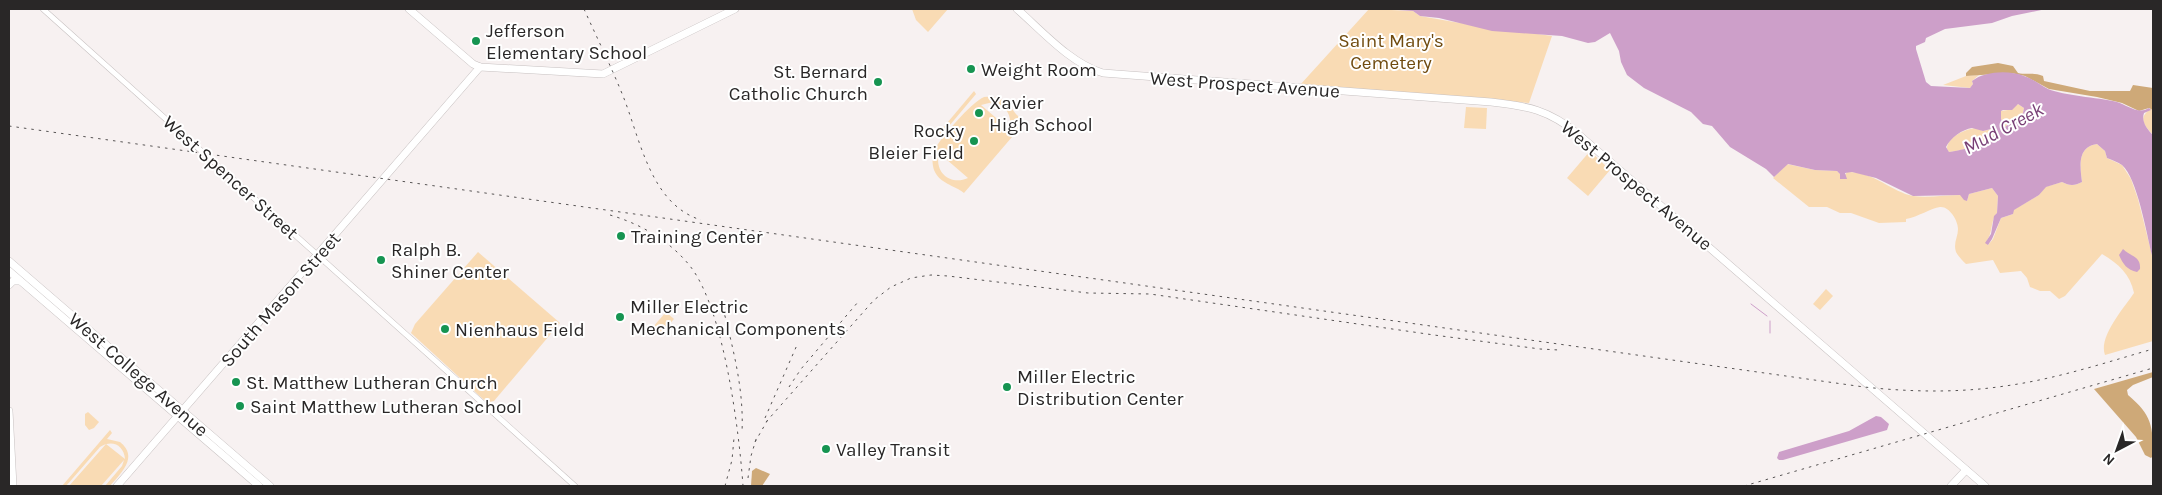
<svg xmlns="http://www.w3.org/2000/svg" width="2162" height="495" font-family="Karla,sans-serif">
  <style>
    .green { fill: #f9dbb4; fill-rule: evenodd }
    .forest { fill: #cea978 }
    .water { fill: #cd9fc9; fill-rule: evenodd }
    .lines { fill: none; stroke-linecap: round; stroke-linejoin: round }
    .stream { stroke: #cd9fc9; stroke-width: 1 }
    .minor-casing { stroke: #c7c1c1; stroke-width: 6 }
    .major-casing { stroke: #c7c1c1; stroke-width: 8 }
    .minor { stroke: #fff; stroke-width: 5 }
    .major { stroke: #fff; stroke-width: 7 }
    .rail { stroke: #575454; stroke-width: 1; stroke-dasharray: 2.5 5; stroke-linecap: butt }
    .poi-dot { fill: #169451; stroke: #fff; stroke-width: 2 }
    .labels { text-anchor: middle; stroke-width: 4; stroke-linejoin: round; paint-order: stroke }
    .poi-label { font-size: 19px; fill: #292727; stroke: #fff; text-anchor: start }
    .park-label { font-size: 19px; fill: #704b0f; stroke: #fff }
    .street-label { font-size: 19px; fill: #292727; stroke: #fff }
    .water-label { font-size: 20px; font-style: italic; fill: #783f75; stroke: #fff }
  </style>
  <rect width="100%" height="100%" fill="#f7f1f1"/>
  <g class="green">
    <polygon points="912,9 948,9 928,32 916,20"/>
    <polygon points="1369,9 1413,11 1420,16 1454,22 1552,36 1529,103 1300,85"/>
    <polygon points="1979,75 1972,81 1973,84 1970,88 1943,85 1966,76"/>
    <polygon points="974,91 976,94 939,138 937,135"/>
    <path d="M984,97C1006,94 1011,110 1024,123L964,193C954,185 940,184 934,170C932,164 932,157 934,151C939,139 972,102 984,97ZM993,102C1006,105 1013,116 1009,129L981,105ZM939,153L968,178C950,186 934,172 939,153Z"/>
    <polygon points="2018,104 2024,108 2023,113 2005,127 2001,119 2001,111 2008,110"/>
    <polygon points="1466,107 1487,108 1486,129 1464,128"/>
    <path d="M2153,107V135C2142,123 2138,117 2153,107Z"/>
    <path d="M1976,128L1983,131L1996,128L1997,132C1992,143 1961,151 1949,152L1947,149C1947,137 1965,129 1976,128Z"/>
    <path d="M2097,144L2105,151L2107,158L2122,165L2131,179L2138,199L2153,259V341L2105,355C2098,337 2124,308 2134,293C2130,274 2119,264 2102,254L2065,296L2059,299L2050,291H2040L2030,287L2027,278L2021,271L2000,273L1993,260L1966,264C1963,261 1958,256 1956,252C1953,243 1958,237 1958,229C1958,220 1949,206 1940,207C1931,208 1918,217 1906,219V222L1879,223L1851,213H1840L1827,207H1809L1773,178L1787,164L1815,170L1837,171L1846,179L1845,175L1847,172C1873,171 1892,192 1913,196C1928,198 1946,195 1961,195L1967,201L1969,194L1992,188L1998,196L1997,213C1990,221 1993,233 1987,240L1988,245L1993,239L2001,218L2013,214V210L2039,195L2045,187L2062,182C2070,186 2074,186 2082,182C2080,166 2077,147 2097,144Z"/>
    <polygon points="1590,151 1610,170 1588,196 1567,178"/>
    <polygon points="478,252 560,323 494,401 489,402 484,400 411,333 415,324"/>
    <polygon points="1826,289 1833,296 1820,310 1813,304"/>
    <polygon points="666,312 674,319 661,334 653,327"/>
    <polygon points="88,412 99,422 94,428 89,430 85,425 85,414"/>
    <path d="M110,430L112,433L107,439L120,442C139,457 121,473 110,486H105L122,466L124,460L101,486H69L106,444L125,459C124,445 112,439 100,447L66,486H62Z"/>
  </g>
  <g class="forest">
    <path d="M1998,63L2013,66L2018,73C2027,75 2034,72 2043,76L2044,81L2090,91H2130L2133,85L2153,88V110L2149,108L2139,111L2122,103L2097,97L2049,89L2025,76L2011,73L1966,76V73L1972,67Z"/>
    <path d="M2153,372V377L2133,385L2127,390L2128,395C2152,415 2153,426 2153,456L2151,458L2145,455L2136,437L2094,389Z"/>
    <polygon points="756,468 770,474 762,486 751,486 752,471"/>
  </g>
  <g class="water">
    <path d="M1384,9H2046L2012,16L1992,23L1945,29L1926,38L1925,42L1916,46V49L1926,82L1931,86L1970,88L1973,84L1972,81C1985,71 2009,70 2024,76C2033,79 2040,85 2048,89C2065,96 2096,97 2117,102C2127,105 2138,115 2149,108L2151,110L2144,113C2141,121 2147,129 2153,135V259C2147,237 2138,179 2122,165C2118,162 2112,160 2107,158L2105,151L2097,144C2077,147 2080,166 2082,182C2074,186 2070,186 2062,182L2046,187L2039,195L2014,210L2013,214L2001,218L1992,239L1988,245L1985,243L1991,234L1994,216L1997,213L1998,196L1992,188L1969,194L1967,201L1964,200L1960,195L1913,196L1876,178L1852,172L1845,173L1847,179H1840V174L1837,171L1815,170L1788,164L1774,177L1766,169L1730,147L1712,126L1703,124L1691,112L1644,88L1627,75L1621,62L1619,51L1610,33L1595,42L1588,43L1562,36L1492,31L1439,18L1420,16L1413,11ZM2018,104L2024,108L2023,113L2005,127L2001,119V111L2003,110H2012ZM1972,128L1983,131L1995,128L1997,132C1992,143 1959,151 1949,152L1946,147C1950,138 1963,129 1972,128Z"/>
    <path d="M2123,249C2131,257 2141,256 2140,269L2137,272C2127,270 2123,264 2119,255Z"/>
    <polygon points="1876,416 1881,417 1889,424 1887,430 1783,460 1779,460 1777,458 1779,452 1849,431"/>
  </g>
  <g class="lines">
    <g class="stream">
      <polyline points="1751,304 1767,316"/>
      <polyline points="1770,321 1770,333"/>
    </g>
    <g class="minor-casing">
      <polyline id="minor" points="43,9 575,486"/>
    </g>
    <g class="major-casing">
      <g id="major">
        <polyline points="409,9 473,64 480,67 603,74 735,9"/>
        <path d="M1017,9C1041,30 1071,64 1103,73L1491,102C1528,106 1549,110 1578,134L1985,486"/>
        <polyline points="9,261 270,486"/>
        <polyline points="9,271 259,486"/>
        <polyline points="9,285 13,281 20,281"/>
        <polyline points="9,411 13,486"/>
        <polyline points="117,486 480,67"/>
        <polyline points="1951,486 1966,470"/>
      </g>
    </g>
    <use href="#minor" class="minor"/>
    <use href="#major" class="major"/>
    <g class="rail">
      <path d="M584,9C597,38 611,66 623,96C640,138 650,204 701,220"/>
      <path d="M9,126L1864,387C1911,392 1958,393 2005,386C2056,379 2104,363 2153,349"/>
      <path d="M610,215C641,224 670,241 690,266C724,309 739,430 743,486"/>
      <path d="M723,308C733,349 744,389 742,432"/>
      <polyline points="789,387 801,369 858,302"/>
      <polyline points="765,418 797,345"/>
      <polyline points="766,422 874,300 891,287 911,278 931,275 948,276 1088,293 1150,294 1434,335 1540,349 1559,350"/>
      <polyline points="755,442 770,416"/>
      <polyline points="748,478 751,456 757,436"/>
      <polyline points="725,486 732,460 734,438"/>
      <polyline points="1744,486 2153,368"/>
    </g>
  </g>
  <g class="poi-dot">
    <circle cx="476" cy="41" r="5"/>
    <circle cx="971" cy="69" r="5"/>
    <circle cx="878" cy="82" r="5"/>
    <circle cx="979" cy="113" r="5"/>
    <circle cx="974" cy="141" r="5"/>
    <circle cx="621" cy="236" r="5"/>
    <circle cx="381" cy="260" r="5"/>
    <circle cx="620" cy="317" r="5"/>
    <circle cx="445" cy="329" r="5"/>
    <circle cx="236" cy="382" r="5"/>
    <circle cx="1007" cy="387" r="5"/>
    <circle cx="240" cy="406" r="5"/>
    <circle cx="826" cy="449" r="5"/>
  </g>
  <g class="labels">
    <g class="poi-label">
      <text x="486" y="37">Jefferson<tspan x="486" dy="22">Elementary School</tspan></text>
      <text x="981" y="76">Weight Room</text>
      <text x="868" y="78" text-anchor="end">St. Bernard<tspan x="868" dy="22">Catholic Church</tspan></text>
      <text x="989" y="109">Xavier<tspan x="989" dy="22">High School</tspan></text>
      <text x="964" y="137" text-anchor="end">Rocky<tspan x="964" dy="22">Bleier Field</tspan></text>
      <text x="631" y="243">Training Center</text>
      <text x="391" y="256">Ralph B.<tspan x="391" dy="22">Shiner Center</tspan></text>
      <text x="630" y="313">Miller Electric<tspan x="630" dy="22">Mechanical Components</tspan></text>
      <text x="455" y="336">Nienhaus Field</text>
      <text x="1017" y="383">Miller Electric<tspan x="1017" dy="22">Distribution Center</tspan></text>
      <text x="246" y="389">St. Matthew Lutheran Church</text>
      <text x="250" y="413">Saint Matthew Lutheran School</text>
      <text x="836" y="456">Valley Transit</text>
    </g>
    <g class="park-label">
      <text x="1391" y="47">Saint Mary's<tspan x="1391" dy="22">Cemetery</tspan></text>
    </g>
    <g class="street-label">
      <text transform="translate(1245 84) rotate(4)" y="7">West Prospect Avenue</text>
      <text transform="translate(231 177) rotate(42)" y="7">West Spencer Street</text>
      <text transform="translate(1637 185) rotate(40)" y="7">West Prospect Avenue</text>
      <text transform="translate(280 299) rotate(-49)" y="7">South Mason Street</text>
      <text transform="translate(139 374) rotate(41)" y="7">West College Avenue</text>
    </g>
    <g class="water-label">
      <text transform="translate(2003 128) rotate(-28)" y="7">Mud Creek</text>
    </g>
  </g>
  <rect width="2162" height="495" fill="none" stroke="#292727" stroke-width="20"/>
  <g transform="translate(2117 450) rotate(221)" stroke="#ffffff" stroke-width="4" paint-order="stroke">
  <path d="M0-4L9 19L0 12L-9 19Z" fill="#292727"/>
  <text y="-8" font-size="14" font-weight="bold" text-anchor="middle" fill="#292727">N</text>
  </g>
</svg>
